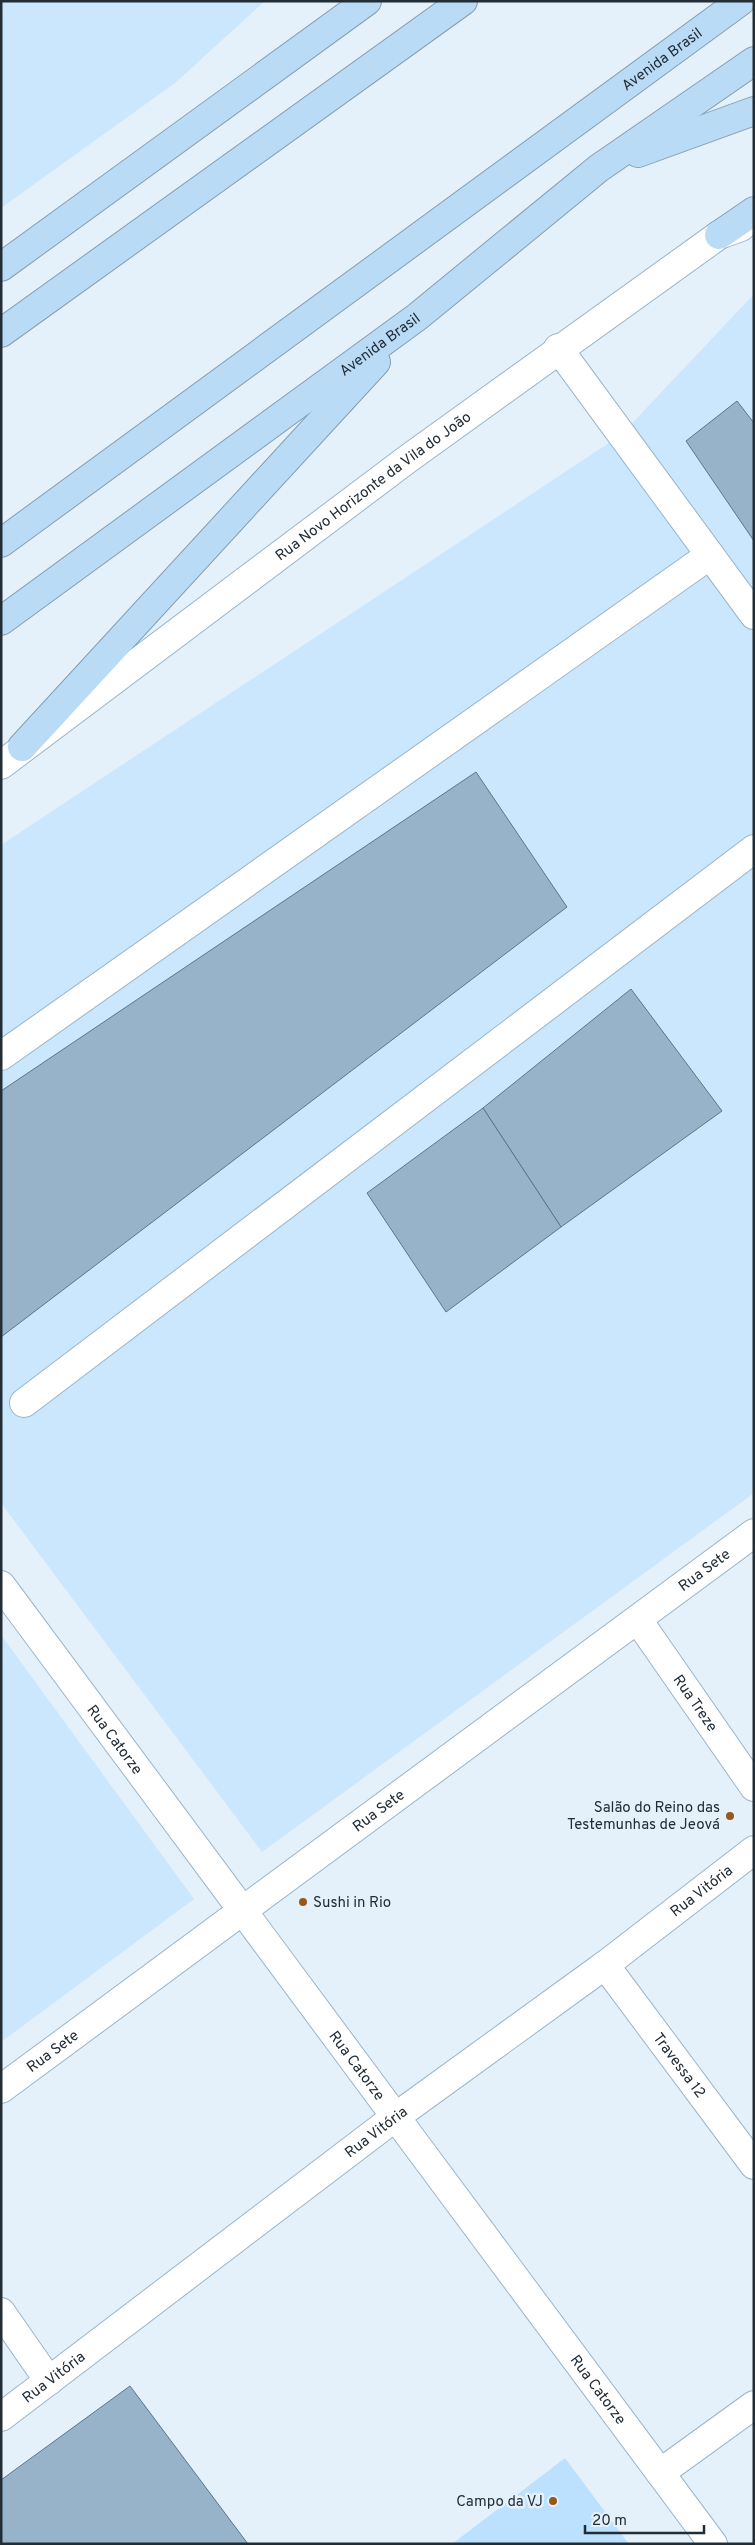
<svg xmlns="http://www.w3.org/2000/svg" width="755" height="2545" font-family="Overpass,sans-serif">
  <style>
    .built { fill: #cae7fd }
    .green { fill: #bce1ff }
    .building { fill: #97b3c9; stroke: #5b768a }
    .lines { fill: none; stroke-linecap: round; stroke-linejoin: round }
    .minor-casing { stroke: #99b5cb; stroke-width: 30 }
    .highway-casing { stroke: #849eb2; stroke-width: 30 }
    .minor { stroke: #fff; stroke-width: 28 }
    .highway { stroke: #b9dbf5; stroke-width: 28 }
    .poi-dot { fill: #95591a; stroke: #e5f1fa; stroke-width: 2 }
    .labels { text-anchor: middle; stroke-width: 5; stroke-linejoin: round; paint-order: stroke }
    .street-label { font-size: 15px; fill: #222d36; stroke: #e5f1fa }
    .poi-label { font-size: 15px; fill: #222d36; stroke: #e5f1fa; text-anchor: end }
  </style>
  <rect width="100%" height="100%" fill="#e5f1fa"/>
  <g class="built">
    <polygon points="1,1 265,1 175,83 1,208"/>
    <polygon points="754,294 754,1493 262,1852 1,1503 1,845 621,435"/>
    <polygon points="1,1635 194,1899 1,2042"/>
  </g>
  <polygon class="green" points="565,2458 629,2544 452,2544"/>
  <g class="building">
    <polygon points="737,401 754,423 754,541 686,441"/>
    <polygon points="476,772 567,907 1,1337 1,1091"/>
    <polygon points="631,989 722,1111 561,1227 483,1108"/>
    <polygon points="483,1108 561,1227 446,1312 367,1193"/>
    <polygon points="130,2386 248,2544 1,2544 1,2480"/>
  </g>
  <g class="lines">
    <g class="minor-casing">
      <g id="minor">
        <polyline points="558,348 754,615"/>
        <path id="s1" d="M1,765L409,458L719,235L741,227"/>
        <polyline points="1,1056 710,555"/>
        <polyline points="24,1403 754,849"/>
        <path id="s2" d="M1,1585C237,1906 476,2224 713,2544"/>
        <path id="s3" d="M638,1620L754,1787"/>
        <path id="s4" d="M605,1965L754,2165"/>
        <path id="s5" d="M1,2089L754,1533"/>
        <polyline points="1,2312 49,2381"/>
        <path id="s6" d="M1,2417L394,2118L605,1965L754,1850"/>
        <polyline points="660,2473 754,2405"/>
      </g>
    </g>
    <g class="highway-casing">
      <g id="highway">
        <polyline points="638,153 754,111"/>
        <polyline points="719,235 754,211"/>
        <polyline points="1,267 367,1"/>
        <polyline points="1,333 463,1"/>
        <path id="s7" d="M1,543L741,1"/>
        <path id="s8" d="M1,621L417,317L599,168L754,61"/>
        <polyline points="22,747 376,362"/>
      </g>
    </g>
    <use href="#minor" class="minor"/>
    <use href="#highway" class="highway"/>
  </g>
  <g class="poi-dot">
    <circle cx="730" cy="1816" r="5"/>
    <circle cx="303" cy="1902" r="5"/>
    <circle cx="553" cy="2501" r="5"/>
  </g>
  <g class="labels">
    <g class="street-label">
      <text dy="5" stroke="none"><textPath href="#s7" startOffset="819">Avenida Brasil</textPath></text>
      <text dy="5" stroke="none"><textPath href="#s8" startOffset="469">Avenida Brasil</textPath></text>
      <text dy="5" stroke="none"><textPath href="#s1" startOffset="465">Rua Novo Horizonte da Vila do João</textPath></text>
      <text dy="5" stroke="none"><textPath href="#s5" startOffset="874">Rua Sete</textPath></text>
      <text dy="5" stroke="none"><textPath href="#s3" startOffset="101">Rua Treze</textPath></text>
      <text dy="5" stroke="none"><textPath href="#s2" startOffset="192">Rua Catorze</textPath></text>
      <text dy="5" stroke="none"><textPath href="#s5" startOffset="469">Rua Sete</textPath></text>
      <text dy="5" stroke="none"><textPath href="#s6" startOffset="876">Rua Vitória</textPath></text>
      <text dy="5" stroke="none"><textPath href="#s5" startOffset="64">Rua Sete</textPath></text>
      <text dy="5" stroke="none"><textPath href="#s2" startOffset="598">Rua Catorze</textPath></text>
      <text dy="5" stroke="none"><textPath href="#s4" startOffset="125">Travessa 12</textPath></text>
      <text dy="5" stroke="none"><textPath href="#s6" startOffset="471">Rua Vitória</textPath></text>
      <text dy="5" stroke="none"><textPath href="#s6" startOffset="66">Rua Vitória</textPath></text>
      <text dy="5" stroke="none"><textPath href="#s2" startOffset="1002">Rua Catorze</textPath></text>
    </g>
    <g class="poi-label">
      <text x="720" y="1812">Salão do Reino das<tspan x="720" dy="17">Testemunhas de Jeová</tspan></text>
      <text x="313" y="1907" text-anchor="start">Sushi in Rio</text>
      <text x="543" y="2506">Campo da VJ</text>
    </g>
  </g>
  <rect width="755" height="2545" fill="none" stroke="#222d36" stroke-width="5"/>
  <path d="M585 2525v8h119v-8" fill="none" stroke="#222d36" stroke-width="2.5"/>
  <text x="592" y="2525" font-size="15" fill="#222d36" stroke="#e5f1fa" stroke-width="4" paint-order="stroke">20 m</text>
</svg>
